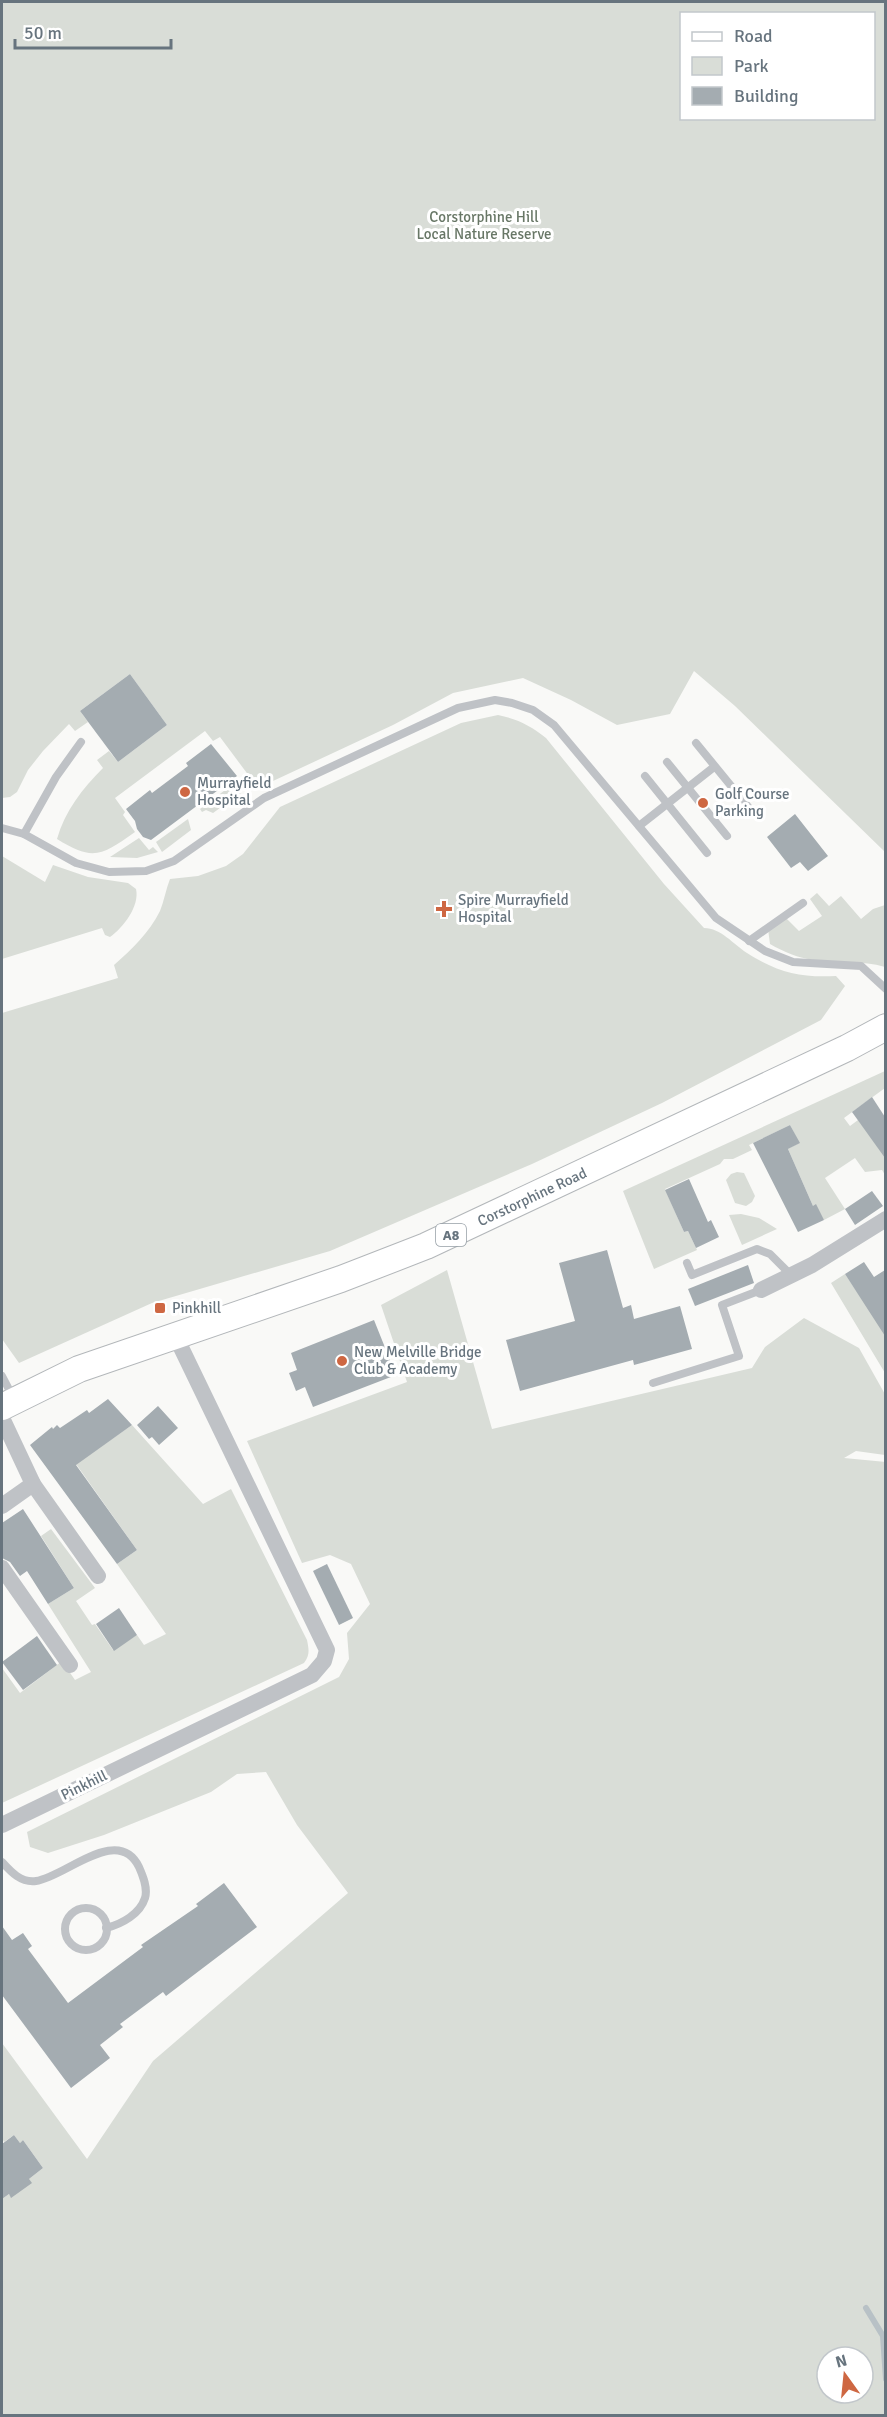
<svg xmlns="http://www.w3.org/2000/svg" width="887" height="2417" font-family="Signika,sans-serif">
  <style>
    .green { fill: #d9ddd7; fill-rule: evenodd }
    .lines { fill: none; stroke-linecap: round; stroke-linejoin: round }
    .stream { stroke: #b8c1c6; stroke-width: 6 }
    .building { fill: #a4acb1 }
    .primary-casing { stroke: #b3b7ba; stroke-width: 28 }
    .service { stroke: #bfc2c6; stroke-width: 8 }
    .minor { stroke: #bfc2c6; stroke-width: 16 }
    .primary { stroke: #fff; stroke-width: 26 }
    .poi-dot { fill: #ce6742; stroke: #fff; stroke-width: 2 }
    .labels { text-anchor: middle; stroke-width: 6; stroke-linejoin: round; paint-order: stroke }
    .shield { fill: #fff; stroke: #959ea5; stroke-width: 1.5 }
    .shield-label { font-size: 14px; font-weight: bold; fill: #67747e }
    .park-label { font-size: 15px; fill: #687766; stroke: #fff }
    .poi-label { font-size: 15px; fill: #67747e; stroke: #fff; text-anchor: start }
    .street-label { font-size: 15px; fill: #67747e; stroke: #fff }
  </style>
  <rect width="100%" height="100%" fill="#f9f9f7"/>
  <g class="green">
    <path d="M2,2H885V852L735,706L694,671L670,714L617,725L571,700L523,678L453,693L393,725L258,788L220,737L213,741L205,731L115,798L125,812L123,815L135,832C102,855 94,862 57,839C65,811 82,789 103,768L97,760L109,751L118,762L167,725L130,674L80,711L88,722L75,731L69,724L43,751L28,770L17,792L10,797L2,798ZM682,14H874V118H682Z"/>
    <path d="M498,715C518,719 531,726 546,738L664,884L704,928C721,928 733,944 747,953C777,972 800,978 836,976L845,986L821,1020L662,1103L532,1164L330,1251L152,1303L19,1363L2,1339V1013L118,978L114,965C132,949 149,933 160,911C164,901 166,889 170,879L198,876L226,866L243,854L280,807L461,723Z"/>
    <polygon points="233,784 241,793 213,813 206,810 202,812 200,809"/>
    <polygon points="188,819 191,830 162,852 156,842"/>
    <polygon points="139,838 149,850 153,847 158,852 137,858 110,857"/>
    <path d="M2,856L45,882L53,865L88,877L128,883L136,889C140,906 123,928 110,937L105,935L102,928L2,959Z"/>
    <path d="M817,893L829,906L841,896L861,919L873,909L885,905V967C862,960 839,964 814,960C798,958 784,952 770,944L768,929L785,917L799,931L822,916L810,899Z"/>
    <polygon points="885,1071 885,1088 844,1118 850,1126 858,1120 885,1153 885,1175 882,1170 865,1172 855,1158 825,1178 845,1209 824,1220 813,1206 788,1149 799,1143 790,1125 749,1145 752,1150 733,1159 724,1159 720,1164 665,1189 684,1232 688,1231 697,1250 654,1269 623,1191"/>
    <polygon points="737,1172 744,1173 755,1196 752,1202 746,1206 735,1203 726,1180 731,1174"/>
    <polygon points="741,1214 759,1218 777,1229 742,1245 729,1215"/>
    <path d="M447,1270L492,1429L752,1368L765,1347L804,1318L859,1348L886,1396L885,1455L856,1451L844,1458L886,1462L885,2415H2V2199L9,2194L11,2197L29,2179L43,2168L23,2140L20,2143L14,2135L4,2142L2,2138V2043L87,2159L153,2061L348,1893L297,1825L266,1772L237,1774L211,1792L104,1835L48,1853L30,1847L27,1832L339,1677L349,1659L347,1633L370,1604L351,1564L330,1555L302,1563L247,1441L407,1382L381,1305ZM827,2357H863V2393H827Z"/>
    <polygon points="845,1274 880,1326 885,1323 885,1373 831,1283"/>
    <path d="M132,1425L203,1504L231,1489L307,1640C309,1650 310,1655 304,1663L2,1803V1668L20,1693L62,1661L75,1680L91,1672L48,1604L74,1588L41,1536L51,1529L95,1588L76,1601L92,1625L95,1624L113,1650L137,1635L144,1645L166,1634L117,1564L137,1550L76,1464Z"/>
  </g>
  <g class="lines">
    <polyline class="stream" points="866,2308 883,2336 886,2379"/>
  </g>
  <g class="building">
    <polygon points="130,674 167,725 118,762 80,711"/>
    <polygon points="211,744 237,776 151,840 143,837 137,829 135,821 126,809 150,790 152,793 188,766 186,763"/>
    <polygon points="795,814 828,856 808,871 800,862 791,868 767,837"/>
    <polygon points="872,1097 885,1117 885,1158 852,1112"/>
    <polygon points="790,1125 800,1143 788,1149 813,1206 816,1204 824,1220 798,1232 753,1143"/>
    <polygon points="689,1179 708,1222 711,1220 719,1237 696,1248 688,1231 684,1232 665,1190"/>
    <polygon points="872,1191 883,1206 855,1225 845,1209"/>
    <polygon points="607,1250 623,1308 631,1305 634,1319 680,1306 692,1349 634,1365 633,1360 520,1391 506,1340 575,1321 559,1263"/>
    <polygon points="864,1262 874,1277 885,1270 885,1336 845,1274"/>
    <polygon points="748,1265 754,1283 695,1306 688,1289"/>
    <polygon points="374,1320 396,1375 313,1407 305,1387 296,1391 289,1373 297,1370 291,1353"/>
    <polygon points="108,1399 132,1425 76,1465 137,1550 117,1564 30,1445 52,1427 53,1429 57,1425 60,1428 87,1410 89,1413"/>
    <polygon points="158,1406 178,1428 159,1445 152,1437 149,1439 137,1425"/>
    <polygon points="23,1509 74,1588 48,1604 27,1571 20,1576 10,1562 2,1558 2,1523"/>
    <polygon points="327,1564 353,1618 339,1625 313,1571"/>
    <polygon points="119,1608 137,1635 114,1651 96,1624"/>
    <polygon points="37,1636 57,1665 23,1690 2,1662"/>
    <polygon points="224,1883 257,1927 166,1996 163,1992 120,2024 123,2027 100,2045 110,2058 71,2088 2,1995 2,1926 12,1940 23,1933 32,1946 28,1949 68,2003 143,1947 141,1945 198,1906 196,1904"/>
    <polygon points="14,2135 20,2143 23,2140 43,2168 29,2179 32,2183 11,2198 9,2194 2,2199 2,2144"/>
  </g>
  <g class="lines">
    <g class="primary-casing">
      <polyline id="primary" points="2,1407 79,1369 341,1279 426,1246 847,1048 886,1027"/>
    </g>
    <g class="service">
      <polyline points="696,743 754,814"/>
      <polyline points="667,762 727,836"/>
      <polyline points="645,776 707,853"/>
      <polyline points="639,826 714,767"/>
      <polyline points="2,828 24,834 76,863 109,872 146,871 174,861 264,798 458,708 495,700 512,703 533,710 554,725 716,918 765,951 793,962 861,966 886,989"/>
      <polyline points="24,834 56,777 81,742"/>
      <polyline points="749,941 803,903"/>
      <polyline points="687,1263 692,1275 757,1249 770,1254 791,1275"/>
      <polyline points="2,1376 14,1399"/>
      <polyline points="653,1383 739,1356 722,1305 761,1290"/>
      <path d="M2,1862C11,1872 21,1883 36,1881C65,1877 118,1824 139,1867C143,1876 148,1888 145,1898C140,1914 122,1924 106,1928"/>
      <circle cx="86" cy="1929" r="21"/>
    </g>
    <g class="minor">
      <polyline points="761,1290 812,1265 886,1219"/>
      <polyline points="2,1418 33,1484 98,1576"/>
      <polyline points="2,1506 33,1484"/>
      <polyline points="2,1568 70,1665"/>
      <polyline points="2,1825 312,1675 324,1661 327,1650 175,1335"/>
    </g>
    <use href="#primary" class="primary"/>
  </g>
  <g class="poi-dot">
    <circle cx="185" cy="792" r="6"/>
    <circle cx="703" cy="803" r="6"/>
    <path d="M441 900h6v6h6v6h-6v6h-6v-6h-6v-6h6z"/>
    <rect x="154" y="1302" width="12" height="12" rx="3"/>
    <circle cx="342" cy="1361" r="6"/>
  </g>
  <g class="labels">
    <rect class="shield" x="436" y="1224" width="30" height="22" rx="4.5"/>
    <g class="shield-label">
      <text x="451" y="1240">A8</text>
    </g>
    <g class="park-label">
      <text x="484" y="222">Corstorphine Hill<tspan x="484" dy="17">Local Nature Reserve</tspan></text>
    </g>
    <g class="poi-label">
      <text x="197" y="788">Murrayfield<tspan x="197" dy="17">Hospital</tspan></text>
      <text x="715" y="799">Golf Course<tspan x="715" dy="17">Parking</tspan></text>
      <text x="458" y="905">Spire Murrayfield<tspan x="458" dy="17">Hospital</tspan></text>
      <text x="172" y="1313">Pinkhill</text>
      <text x="354" y="1357">New Melville Bridge<tspan x="354" dy="17">Club &amp; Academy</tspan></text>
    </g>
    <g class="street-label">
      <text transform="translate(532 1197) rotate(-25)" y="5">Corstorphine Road</text>
      <text transform="translate(84 1785) rotate(-26)" y="5">Pinkhill</text>
    </g>
  </g>
  <rect width="887" height="2417" fill="none" stroke="#67747e" stroke-width="6"/>
  <rect x="680" y="12" width="195" height="108" fill="#ffffff" stroke="#c2c7cb" stroke-width="1.5"/>
  <rect x="692" y="32" width="30" height="9" fill="#ffffff" stroke="#c2c7cb" stroke-width="1.5"/>
  <text x="734" y="42" font-size="18" fill="#67747e">Road</text>
  <rect x="692" y="57" width="30" height="18" fill="#d9ddd7" stroke="#c2c7cb" stroke-width="1.5"/>
  <text x="734" y="72" font-size="18" fill="#67747e">Park</text>
  <rect x="692" y="87" width="30" height="18" fill="#a4acb1" stroke="#c2c7cb" stroke-width="1.5"/>
  <text x="734" y="102" font-size="18" fill="#67747e">Building</text>
  <g transform="translate(845 2375) rotate(345)"><circle r="28" fill="#ffffff" stroke="#c2c7cb" stroke-width="1.5"/>
  <path d="M0-4.5L10 22L0 15L-10 22Z" fill="#ce6742"/>
  <text y="-9" font-size="16" font-weight="bold" text-anchor="middle" fill="#67747e">N</text>
  </g>
  <path d="M15 39v9h156v-9" fill="none" stroke="#67747e" stroke-width="3"/>
  <text x="24" y="39" font-size="18" fill="#67747e" stroke="#ffffff" stroke-width="4.5" paint-order="stroke">50 m</text>
</svg>
